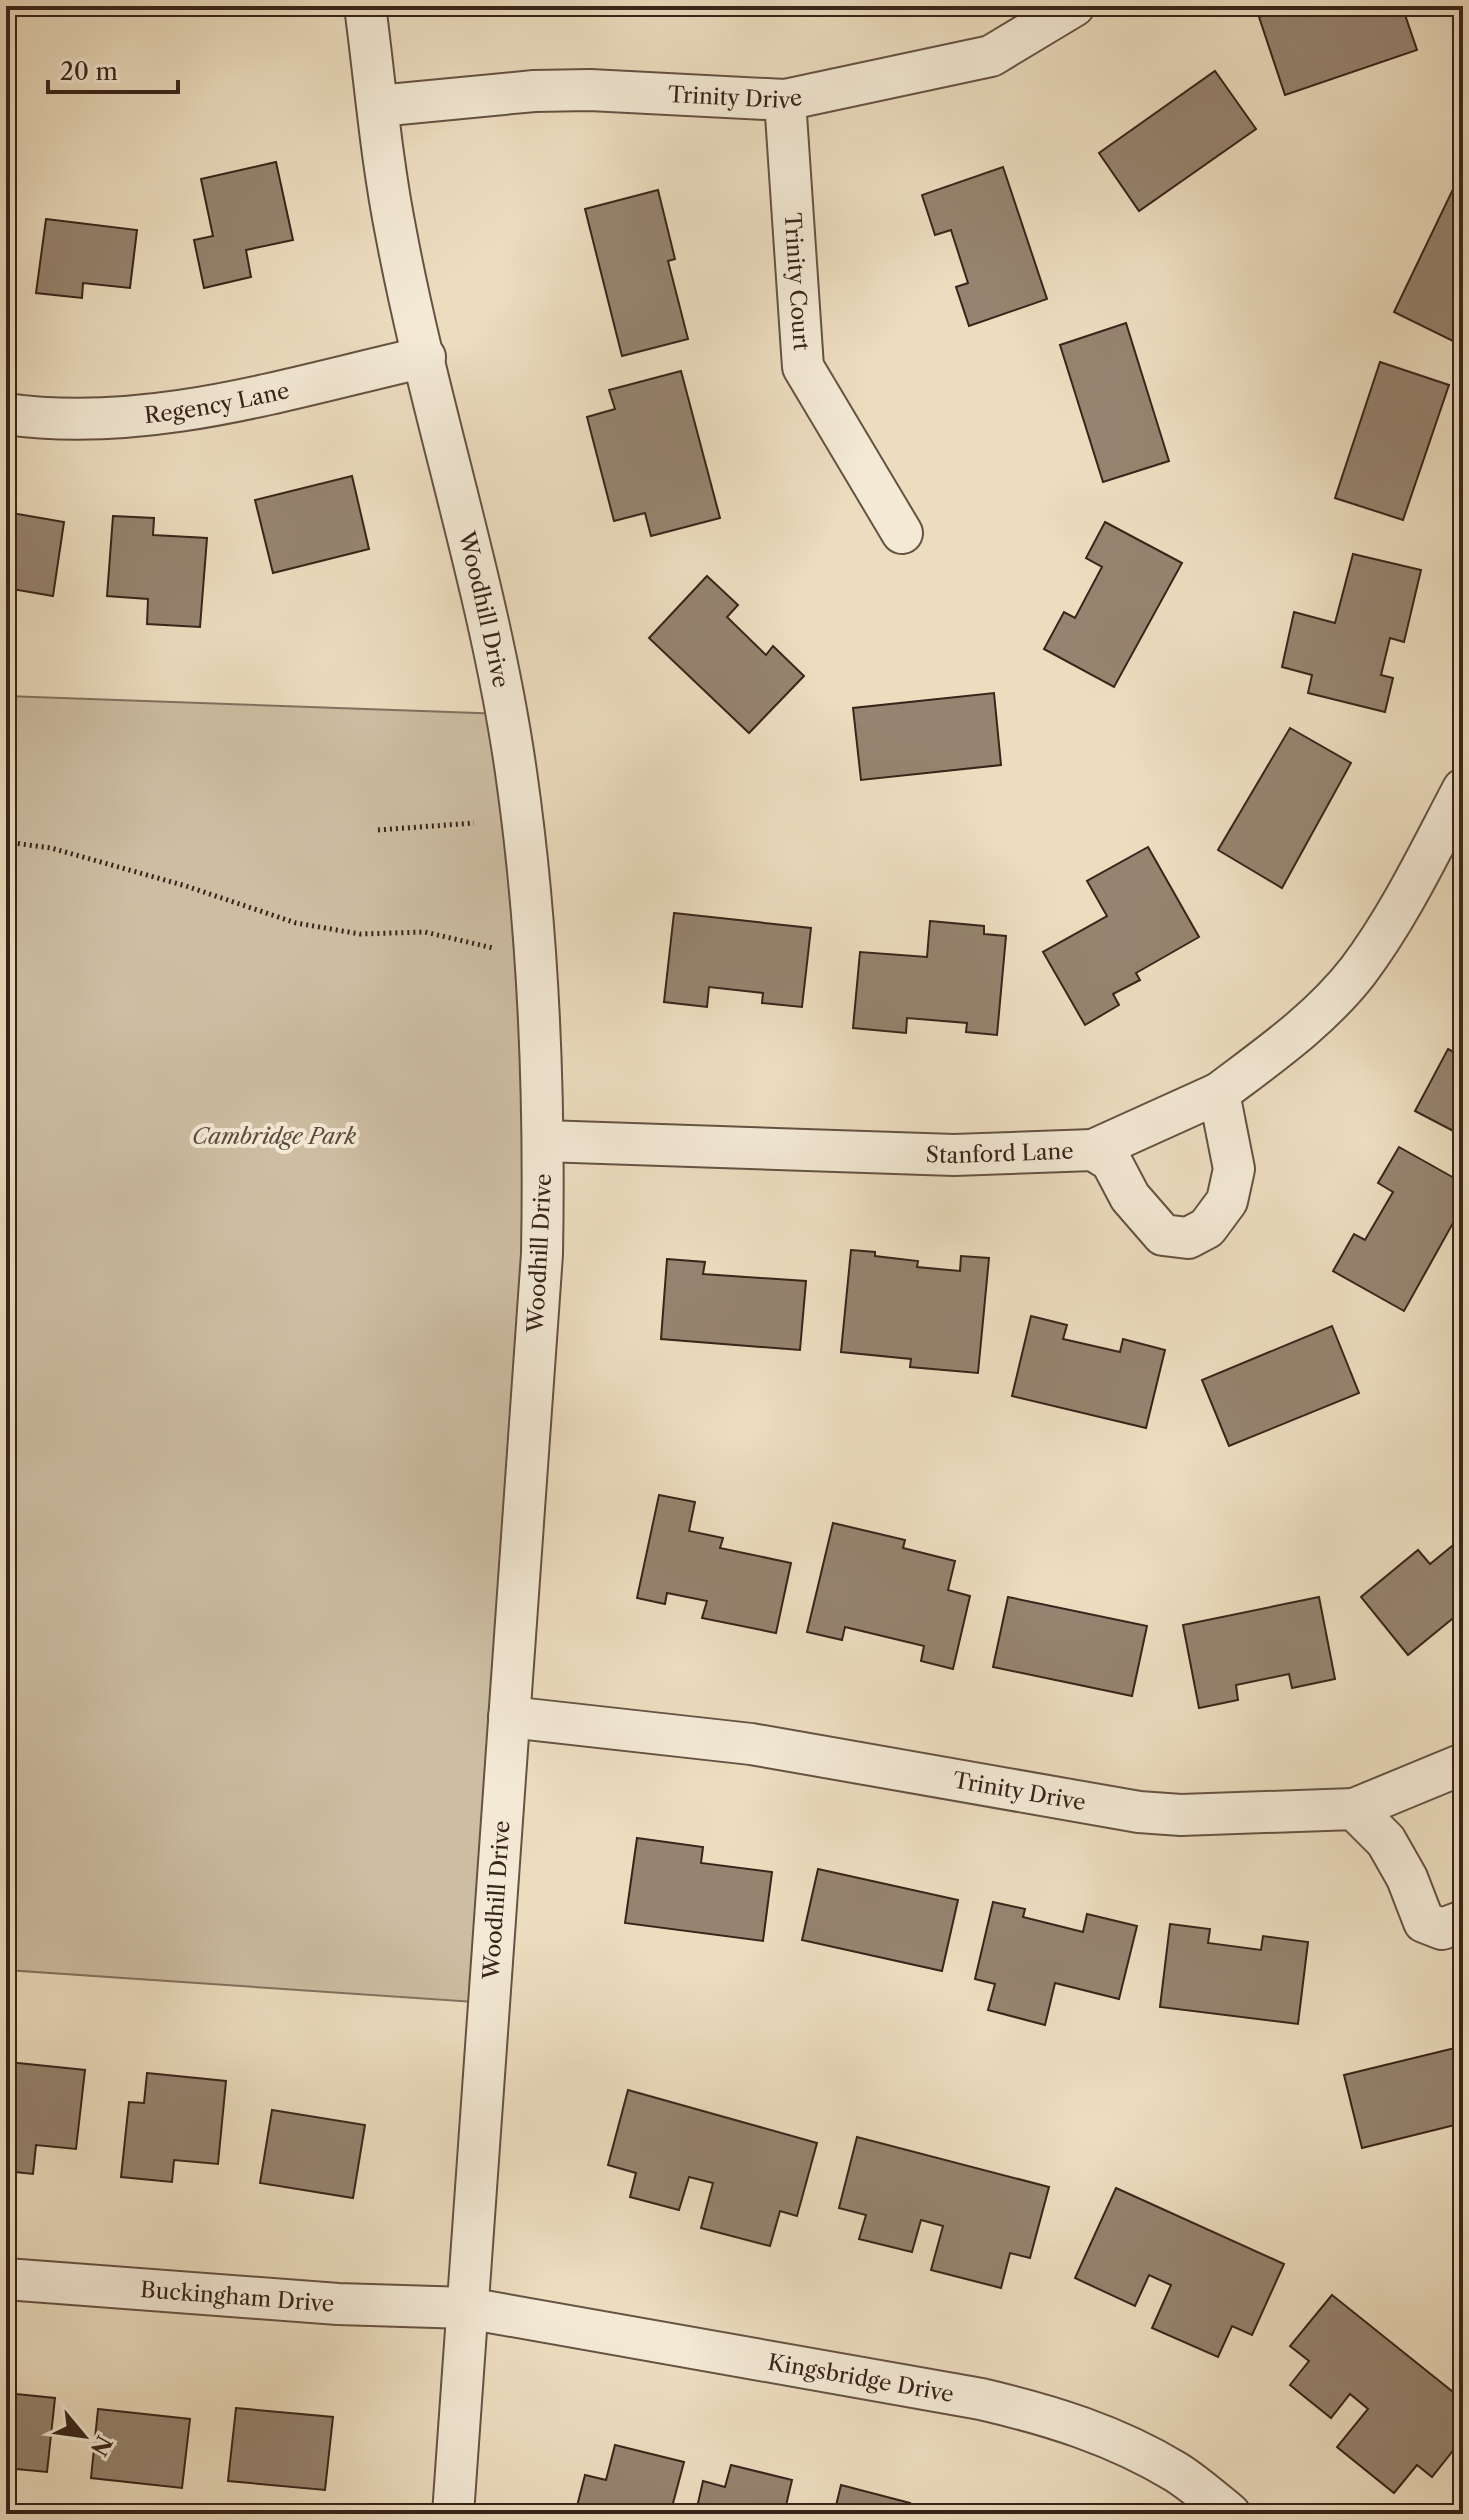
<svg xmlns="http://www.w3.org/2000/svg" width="1469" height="2520" font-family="'Libre Caslon Text',serif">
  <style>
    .green { fill: #cdbea3; stroke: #82715e; stroke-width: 2 }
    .building { fill: #968470; stroke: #38241a; stroke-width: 2 }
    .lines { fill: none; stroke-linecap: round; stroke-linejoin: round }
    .street-casing { stroke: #655243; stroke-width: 44 }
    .path { stroke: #38241a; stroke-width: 5; stroke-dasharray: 2 4; stroke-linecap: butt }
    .street { stroke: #f3e9d5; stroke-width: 40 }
    .labels { text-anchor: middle; stroke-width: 8; stroke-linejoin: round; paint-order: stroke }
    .street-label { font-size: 22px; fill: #38241a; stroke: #f3e9d5 }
    .park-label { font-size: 22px; font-style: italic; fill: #5d4a3c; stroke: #f3e9d5 }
  </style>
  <rect width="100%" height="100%" fill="#ecddbf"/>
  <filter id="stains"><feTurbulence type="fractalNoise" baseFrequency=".0025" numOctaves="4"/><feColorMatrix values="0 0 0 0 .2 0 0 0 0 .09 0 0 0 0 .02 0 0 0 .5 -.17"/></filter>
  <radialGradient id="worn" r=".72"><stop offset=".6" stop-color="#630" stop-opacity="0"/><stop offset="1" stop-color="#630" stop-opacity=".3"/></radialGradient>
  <polygon class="green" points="6,696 505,714 537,959 489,2003 6,1970"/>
  <g class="building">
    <polygon points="1292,6 1301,6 1305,16 1335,6 1402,6 1417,50 1285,95 1259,17"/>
    <polygon points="1215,71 1256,129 1139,211 1099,153"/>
    <polygon points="276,162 293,240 246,250 251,277 204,288 194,240 213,236 201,179"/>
    <polygon points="1003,167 1047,299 969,326 956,287 968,283 951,230 935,235 922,195"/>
    <polygon points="1455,185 1463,189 1463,346 1394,312"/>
    <polygon points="658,190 675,259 668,261 688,339 622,356 585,209"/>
    <polygon points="46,219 137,230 130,288 83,283 82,298 36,293"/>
    <polygon points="1126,323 1169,461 1103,482 1060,345"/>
    <polygon points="1380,362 1449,385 1403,520 1335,498"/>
    <polygon points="681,371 720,518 651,536 645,513 614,521 587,417 615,409 609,390"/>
    <polygon points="352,476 369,549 273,573 255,500"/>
    <polygon points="6,512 64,522 53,596 6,588"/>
    <polygon points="113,516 154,518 153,535 207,538 200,627 147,624 148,599 107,596"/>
    <polygon points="1105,522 1182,563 1114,687 1044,649 1064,612 1075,618 1102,567 1086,558"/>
    <polygon points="1353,554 1421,570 1404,642 1390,638 1381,675 1393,678 1385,712 1308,693 1312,675 1282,667 1294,612 1335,623"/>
    <polygon points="707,576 738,605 727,617 766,655 773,646 804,676 749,733 649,638"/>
    <polygon points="994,693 1001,765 861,780 853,708"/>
    <polygon points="1290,728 1351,763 1282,888 1218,850"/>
    <polygon points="1148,847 1199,937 1136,973 1140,980 1113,994 1119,1005 1085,1025 1043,952 1107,916 1087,881"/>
    <polygon points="674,913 811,928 802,1007 762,1003 763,993 709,987 707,1007 664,1002"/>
    <polygon points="930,921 984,926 984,934 1006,936 997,1035 966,1032 967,1023 907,1018 906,1033 853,1028 860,952 927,957"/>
    <polygon points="1448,1049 1463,1057 1463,1136 1415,1111"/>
    <polygon points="1399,1147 1463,1183 1463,1205 1404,1311 1333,1271 1354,1234 1365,1240 1393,1192 1378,1183"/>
    <polygon points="851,1250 875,1252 875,1256 918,1261 917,1267 960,1271 961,1256 989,1258 978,1373 910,1367 911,1359 841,1352"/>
    <polygon points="667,1259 705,1262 703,1274 806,1281 800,1350 661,1339"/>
    <polygon points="1031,1316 1067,1325 1063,1339 1120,1352 1123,1339 1165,1350 1146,1428 1012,1396"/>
    <polygon points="1332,1326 1359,1393 1229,1446 1202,1380"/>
    <polygon points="659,1495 695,1502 689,1531 723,1538 720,1548 791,1563 776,1633 702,1618 707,1601 667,1593 665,1604 637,1598"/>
    <polygon points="833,1523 905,1540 903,1548 955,1561 948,1590 970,1596 953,1669 921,1661 924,1646 845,1627 842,1640 807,1632"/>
    <polygon points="1463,1537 1463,1610 1408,1655 1361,1597 1418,1550 1430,1564"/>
    <polygon points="1008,1597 1147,1626 1132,1696 993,1667"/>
    <polygon points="1319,1597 1335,1679 1292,1688 1289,1674 1236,1685 1238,1700 1199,1708 1183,1625"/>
    <polygon points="637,1838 703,1847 701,1863 772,1872 763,1941 625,1923"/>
    <polygon points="818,1869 958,1900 942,1971 802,1940"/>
    <polygon points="993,1902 1025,1909 1023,1917 1083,1932 1087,1914 1137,1926 1119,1999 1055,1983 1045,2025 988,2010 995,1984 975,1979"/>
    <polygon points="1170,1924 1210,1929 1208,1943 1261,1950 1263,1936 1308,1942 1298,2024 1160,2007"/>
    <polygon points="1463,2046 1463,2123 1362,2148 1344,2075"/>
    <polygon points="8,2062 85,2070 76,2149 36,2145 33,2174 6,2171"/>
    <polygon points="147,2073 226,2081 218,2164 174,2160 172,2182 121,2177 129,2102 144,2103"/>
    <polygon points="628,2090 817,2143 797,2216 780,2211 770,2246 701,2228 713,2183 689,2177 679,2210 630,2197 636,2173 608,2165"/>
    <polygon points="272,2110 365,2125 353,2198 260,2183"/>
    <polygon points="857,2137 1049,2187 1030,2258 1010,2253 1001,2288 931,2270 943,2226 921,2220 912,2252 859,2239 866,2215 839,2208"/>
    <polygon points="1116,2188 1284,2264 1252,2335 1232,2326 1218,2357 1152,2328 1171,2285 1149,2275 1135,2306 1075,2278"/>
    <polygon points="1332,2295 1463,2400 1463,2438 1432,2477 1417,2465 1394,2493 1337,2447 1368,2409 1350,2394 1331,2418 1290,2385 1309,2361 1290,2346"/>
    <polygon points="6,2393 55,2398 47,2472 6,2468"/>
    <polygon points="236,2408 333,2417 325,2490 228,2481"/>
    <polygon points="98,2409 190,2419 182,2488 91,2478"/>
    <polygon points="615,2445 684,2462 672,2507 696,2512 703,2481 725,2487 731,2465 792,2480 784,2514 575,2514 585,2475 606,2480"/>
    <polygon points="841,2485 910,2503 907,2514 834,2514"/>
  </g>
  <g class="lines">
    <g class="street-casing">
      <g id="street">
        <path id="s1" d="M365,6C375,81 381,158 396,233C430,414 490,589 516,772C539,932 545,1093 542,1254L453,2514"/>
        <path id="s2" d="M785,100L803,367L902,533"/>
        <path id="s3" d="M378,106L534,91L590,90L785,100L991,56L1074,6"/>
        <path id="s4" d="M6,414C148,434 288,388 425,357"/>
        <path id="s5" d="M544,1141L954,1155L1093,1150L1111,1161L1130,1197L1163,1235L1188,1238L1207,1228L1227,1201L1234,1169L1219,1093C1268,1056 1320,1020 1358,971C1400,915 1430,851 1463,789"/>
        <polyline points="1093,1150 1219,1093"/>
        <path id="s6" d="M509,1717L751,1744L1139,1812L1181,1815L1354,1809L1386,1841L1407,1878L1424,1922L1442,1929L1463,1921"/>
        <polyline points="1354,1809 1463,1764"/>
        <path id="s7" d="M6,2279L338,2304L467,2308L981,2399C1050,2415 1115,2435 1176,2472C1195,2484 1213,2500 1230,2514"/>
      </g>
    </g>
    <g class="path">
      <polyline points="378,830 474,823"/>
      <polyline points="6,842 51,848 186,886 296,923 360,934 425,932 493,948"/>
    </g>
    <use href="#street" class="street"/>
  </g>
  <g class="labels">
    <g class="street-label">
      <text dy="8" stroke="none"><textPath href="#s3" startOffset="358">Trinity Drive</textPath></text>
      <text dy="8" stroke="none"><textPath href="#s2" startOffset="182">Trinity Court</textPath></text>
      <text dy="8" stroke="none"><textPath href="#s4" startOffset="212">Regency Lane</textPath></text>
      <text dy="8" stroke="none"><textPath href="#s1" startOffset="616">Woodhill Drive</textPath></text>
      <text dy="8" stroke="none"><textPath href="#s5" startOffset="456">Stanford Lane</textPath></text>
      <text transform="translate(539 1253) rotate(-87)" y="8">Woodhill Drive</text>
      <text dy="8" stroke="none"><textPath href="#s6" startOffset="516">Trinity Drive</textPath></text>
      <text transform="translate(496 1900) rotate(-86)" y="8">Woodhill Drive</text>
      <text dy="8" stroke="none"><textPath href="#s7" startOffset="232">Buckingham Drive</textPath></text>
      <text dy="8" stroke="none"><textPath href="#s7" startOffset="862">Kingsbridge Drive</textPath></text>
    </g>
    <g class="park-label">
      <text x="274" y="1144">Cambridge Park</text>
    </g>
  </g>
  <rect width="1469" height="2520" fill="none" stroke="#ecddbf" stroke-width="32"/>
  <rect x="8" y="8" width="1453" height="2504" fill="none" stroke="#38241a" stroke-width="4"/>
  <rect x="16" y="16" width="1437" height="2488" fill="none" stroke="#38241a" stroke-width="2"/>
  <g transform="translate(84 2436) rotate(119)" stroke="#f3e9d5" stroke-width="6" paint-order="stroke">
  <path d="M0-6L14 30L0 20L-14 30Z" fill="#38241a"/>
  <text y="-12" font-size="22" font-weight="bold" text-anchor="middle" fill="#38241a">N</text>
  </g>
  <path d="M48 80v12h130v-12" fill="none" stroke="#38241a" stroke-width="4"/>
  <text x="60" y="80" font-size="24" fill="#38241a" stroke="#f3e9d5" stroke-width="6" paint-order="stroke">20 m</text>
  <rect width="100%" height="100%" filter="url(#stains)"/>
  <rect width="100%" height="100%" fill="url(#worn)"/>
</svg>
